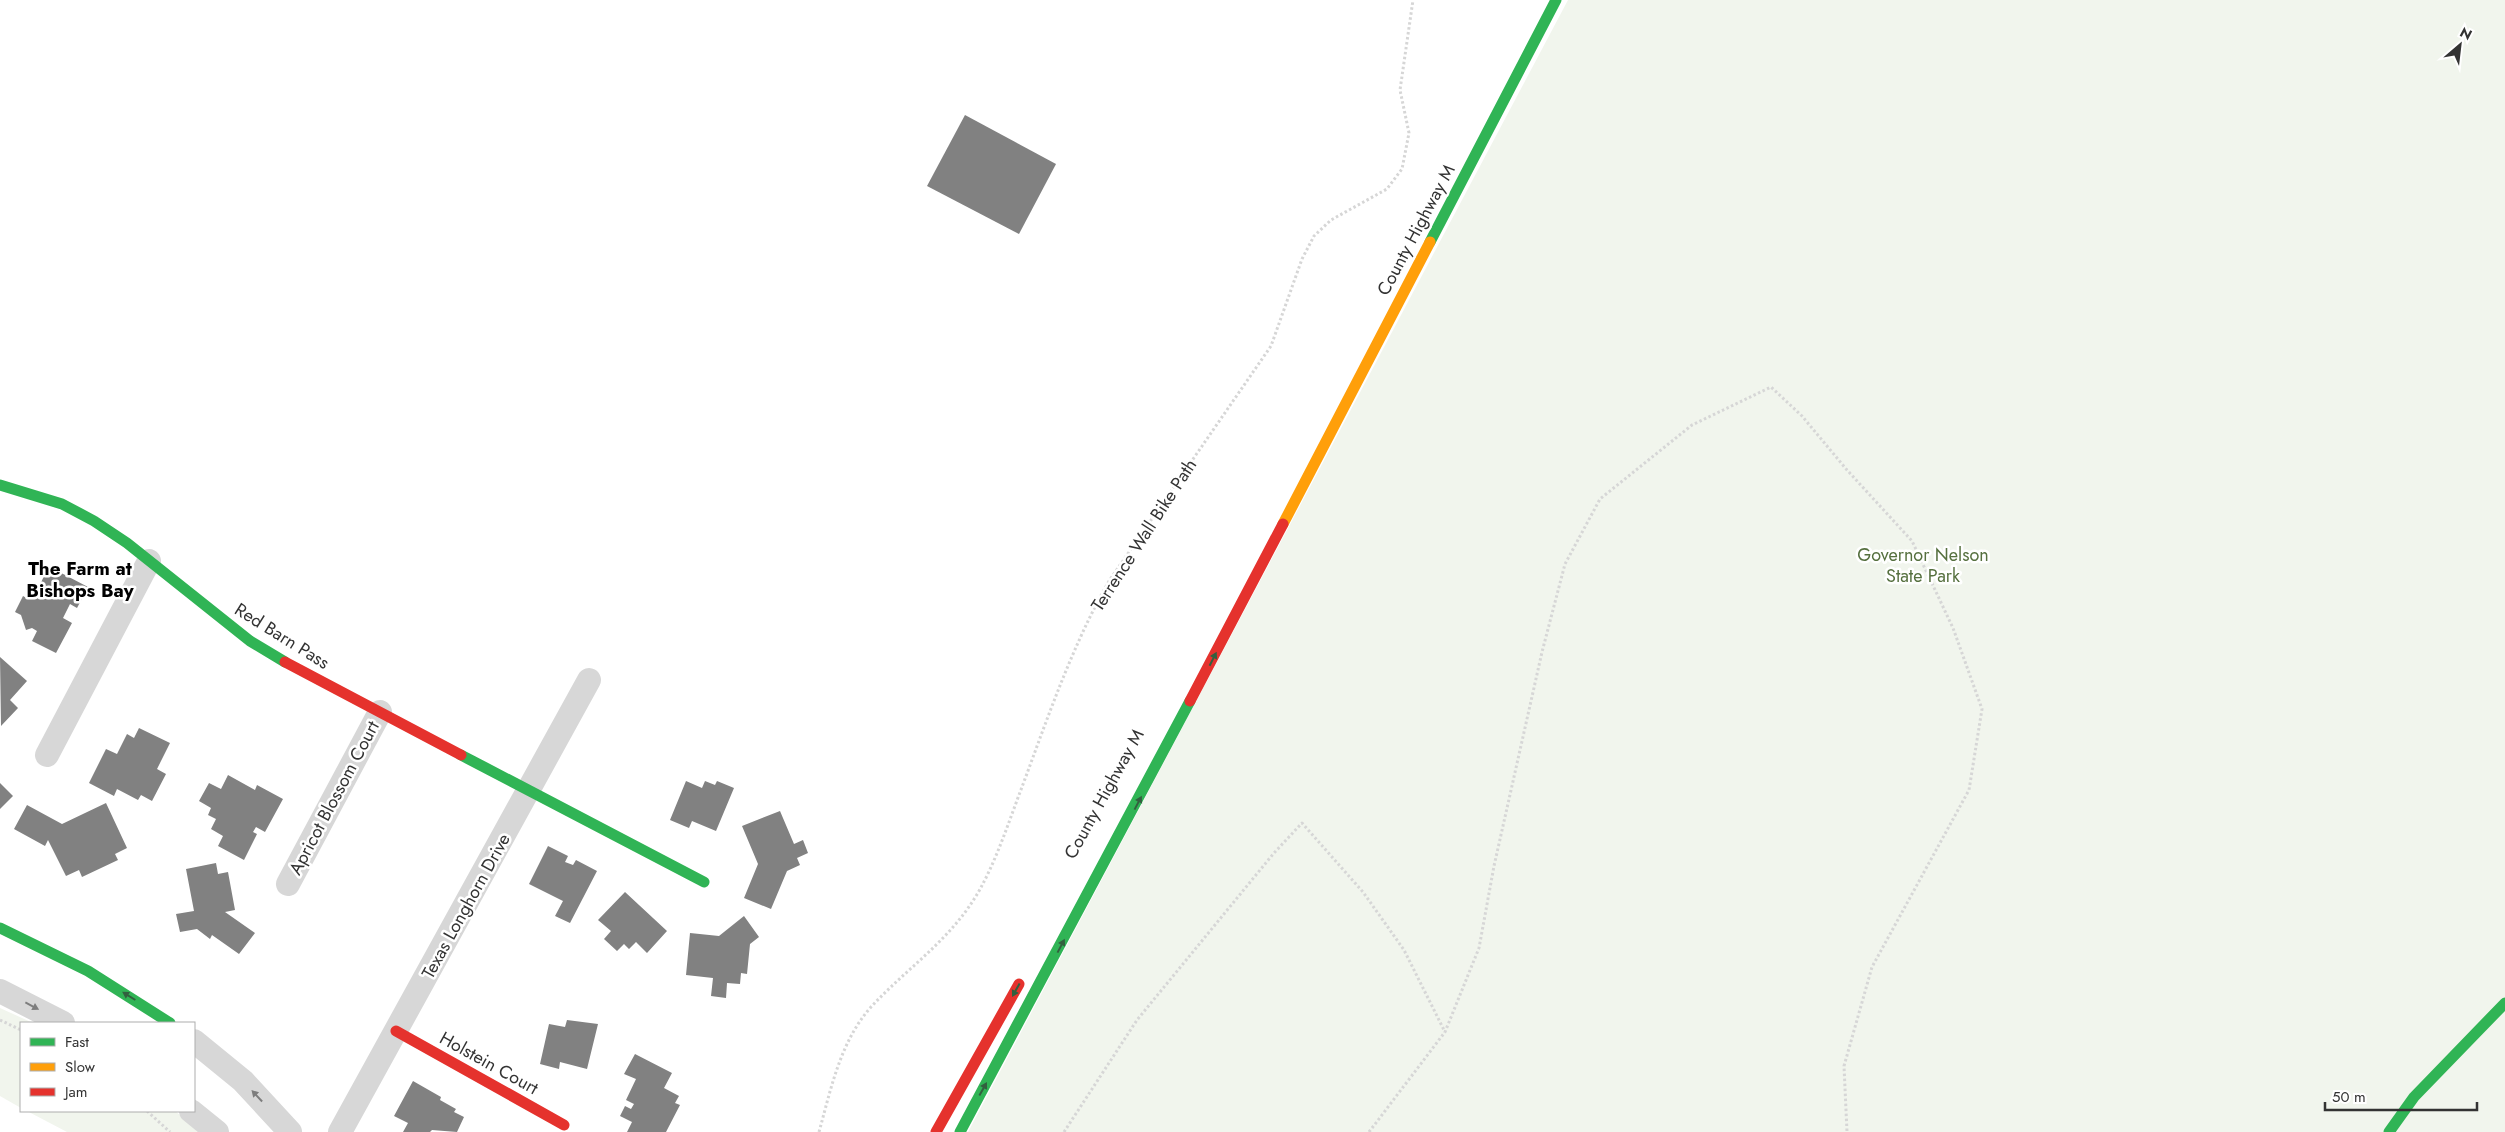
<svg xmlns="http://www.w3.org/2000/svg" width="2505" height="1132" font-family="Jost,sans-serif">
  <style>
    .green { fill: #f1f5ed }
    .building { fill: #818181 }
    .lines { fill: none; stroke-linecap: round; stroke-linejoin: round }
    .path { stroke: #d6d6d6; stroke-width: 3; stroke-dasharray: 2.5 2.5; stroke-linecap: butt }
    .street { stroke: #d7d7d7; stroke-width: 24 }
    .fast { stroke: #30b455; stroke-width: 11 }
    .slow { stroke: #ff9f0a; stroke-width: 11 }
    .jam { stroke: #e5322d; stroke-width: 11 }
    .oneway { fill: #32603f }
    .oneway2 { fill: #7d7d7d }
    .labels { text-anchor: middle; stroke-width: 5; stroke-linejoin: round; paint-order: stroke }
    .street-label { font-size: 18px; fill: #333; stroke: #fff }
    .park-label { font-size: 18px; fill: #56703f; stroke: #fff }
    .neighbourhood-label { font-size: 19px; font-weight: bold; fill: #000; stroke: #fff }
  </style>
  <rect width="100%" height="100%" fill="#fff"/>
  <g class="green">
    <polygon points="1568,0 2505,0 2505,1132 968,1132"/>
    <polygon points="0,1008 33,1023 21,1023 21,1108 0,1096"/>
    <polygon points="27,1111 175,1111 201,1132 67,1132"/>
  </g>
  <g class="building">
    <polygon points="965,115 1056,164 1019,234 927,186"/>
    <polygon points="46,565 88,587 77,608 70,604 63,618 72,623 56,653 32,641 37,631 32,628 26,630 21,615 15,612 23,596 28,599 35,585 39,587 44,576 41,574"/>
    <polygon points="0,657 27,681 10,700 18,708 1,726"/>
    <polygon points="139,728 170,743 157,769 166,774 152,801 141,795 138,800 117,789 114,796 89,783 106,749 117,754 127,734 134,738"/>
    <polygon points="228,775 255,790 257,785 283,799 265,832 256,827 253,832 257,834 244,860 218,846 223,836 211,829 216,819 208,815 211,808 199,801 209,783 221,789"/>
    <polygon points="686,781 702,788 705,781 715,785 717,781 734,788 716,831 692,821 689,828 670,820"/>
    <polygon points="0,783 13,796 0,809"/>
    <polygon points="106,803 127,848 115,854 118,860 82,877 79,870 66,876 48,840 45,846 14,829 27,805 62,824"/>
    <polygon points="780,811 794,844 803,840 808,853 797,858 800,865 787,871 771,909 744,898 758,864 742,826"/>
    <polygon points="548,846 568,856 565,862 573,865 576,860 597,871 570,923 555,916 563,901 529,884"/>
    <polygon points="216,863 218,874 228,872 235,910 225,912 255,933 239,954 212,935 210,939 197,929 180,932 176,914 194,911 186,869"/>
    <polygon points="625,892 667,931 647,953 636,942 629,949 624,944 617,951 604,939 611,931 598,920"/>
    <polygon points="744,916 759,937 750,944 747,974 741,973 740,984 727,983 726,998 711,996 713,978 686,975 690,933 719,936"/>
    <polygon points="567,1020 598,1024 587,1069 560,1062 559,1069 540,1064 549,1024 565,1027"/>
    <polygon points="635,1054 672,1073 664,1088 679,1096 675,1103 680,1105 666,1132 627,1132 632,1122 620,1116 625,1106 631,1109 634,1104 626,1100 636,1079 624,1074"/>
    <polygon points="413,1081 441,1097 440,1100 456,1109 454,1112 464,1117 457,1132 432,1130 430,1132 403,1132 408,1123 394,1116"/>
  </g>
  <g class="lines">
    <g class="path">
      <polyline points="0,1020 21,1030"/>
      <polyline points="147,1111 170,1132"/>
      <path d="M819,1132C831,1089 840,1042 871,1007C908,967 951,940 979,891C997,859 1009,821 1022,787C1048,717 1072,646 1109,581L1271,346L1302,259L1314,236L1331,220L1387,189L1402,169L1409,133L1400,90L1413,0"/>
      <polyline points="1064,1132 1137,1020 1274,853 1302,823 1363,892 1404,950 1445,1032"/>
      <polyline points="1369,1132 1445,1032 1479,948 1494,866 1542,652 1565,564 1600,499 1692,425 1771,387 1802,416 1847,470 1912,541 1953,628 1982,709 1969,790 1872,967 1844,1066 1847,1132"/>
    </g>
    <g class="street">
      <polyline points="47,755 149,561"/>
      <polyline points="288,884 380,712"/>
      <polyline points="0,991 63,1023"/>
      <polyline points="194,1041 243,1081 290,1132"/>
      <polyline points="191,1111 217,1132"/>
      <polyline points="340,1132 589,680"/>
    </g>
    <g class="fast">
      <polyline points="1430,242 1556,0"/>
      <polyline points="0,485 62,504 94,521 127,543 250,641 285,662"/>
      <polyline points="461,755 704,882"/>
      <polyline points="0,928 88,971 170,1023"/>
      <polyline points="960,1132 1190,701"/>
      <polyline points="2389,1132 2414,1097 2505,1003"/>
    </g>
    <polyline class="slow" points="1283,524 1430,242"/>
    <g class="jam">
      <polyline points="285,662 461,755"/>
      <polyline points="1190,701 1283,524"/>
      <polyline points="396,1031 564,1125"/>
      <polyline points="936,1132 1019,984"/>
    </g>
  </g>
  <defs><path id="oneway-solid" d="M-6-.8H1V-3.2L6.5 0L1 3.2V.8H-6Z" transform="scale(1.25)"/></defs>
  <g class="oneway">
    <use href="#oneway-solid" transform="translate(1213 659) rotate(-63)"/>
    <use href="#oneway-solid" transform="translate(1138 803) rotate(-62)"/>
    <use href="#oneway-solid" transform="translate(1061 946) rotate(-62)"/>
    <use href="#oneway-solid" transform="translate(1016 990) rotate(119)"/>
    <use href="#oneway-solid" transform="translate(129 996) rotate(-148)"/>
    <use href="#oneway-solid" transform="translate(983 1089) rotate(-61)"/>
  </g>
  <g class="oneway2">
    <use href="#oneway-solid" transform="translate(32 1006) rotate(28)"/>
    <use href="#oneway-solid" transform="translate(257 1096) rotate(-133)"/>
  </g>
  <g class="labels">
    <g class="street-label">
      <text transform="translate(1416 230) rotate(-62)" y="6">County Highway M</text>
      <text transform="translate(1144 535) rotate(-57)" y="6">Terrence Wall Bike Path</text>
      <text transform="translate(282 636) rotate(32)" y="6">Red Barn Pass</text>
      <text transform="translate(1104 794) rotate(-61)" y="6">County Highway M</text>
      <text transform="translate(334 798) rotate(-62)" y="6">Apricot Blossom Court</text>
      <text transform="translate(466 906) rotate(-61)" y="6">Texas Longhorn Drive</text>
      <text transform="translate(489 1063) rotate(29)" y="6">Holstein Court</text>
    </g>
    <g class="park-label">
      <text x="1923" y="561">Governor Nelson<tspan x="1923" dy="21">State Park</tspan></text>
    </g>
    <g class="neighbourhood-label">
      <text x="80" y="575">The Farm at<tspan x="80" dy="22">Bishops Bay</tspan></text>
    </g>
  </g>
  <rect x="20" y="1022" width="175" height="90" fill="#ffffff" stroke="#adadad"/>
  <rect x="30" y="1038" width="25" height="8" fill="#30b455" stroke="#adadad"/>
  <text x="65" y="1047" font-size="15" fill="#333333">Fast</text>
  <rect x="30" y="1063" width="25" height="8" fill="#ff9f0a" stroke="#adadad"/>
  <text x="65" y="1072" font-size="15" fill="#333333">Slow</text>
  <rect x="30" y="1088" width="25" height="8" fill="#e5322d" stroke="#adadad"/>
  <text x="65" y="1097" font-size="15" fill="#333333">Jam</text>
  <g transform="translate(2460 45) rotate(28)" stroke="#ffffff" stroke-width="4" paint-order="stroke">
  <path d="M0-4L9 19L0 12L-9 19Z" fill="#333333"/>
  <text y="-8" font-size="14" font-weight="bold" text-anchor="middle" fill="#333333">N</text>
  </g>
  <path d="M2325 1102v8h152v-8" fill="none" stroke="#333333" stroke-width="2.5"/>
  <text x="2332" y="1102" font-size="15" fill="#333333" stroke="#ffffff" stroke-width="4" paint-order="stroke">50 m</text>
</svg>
